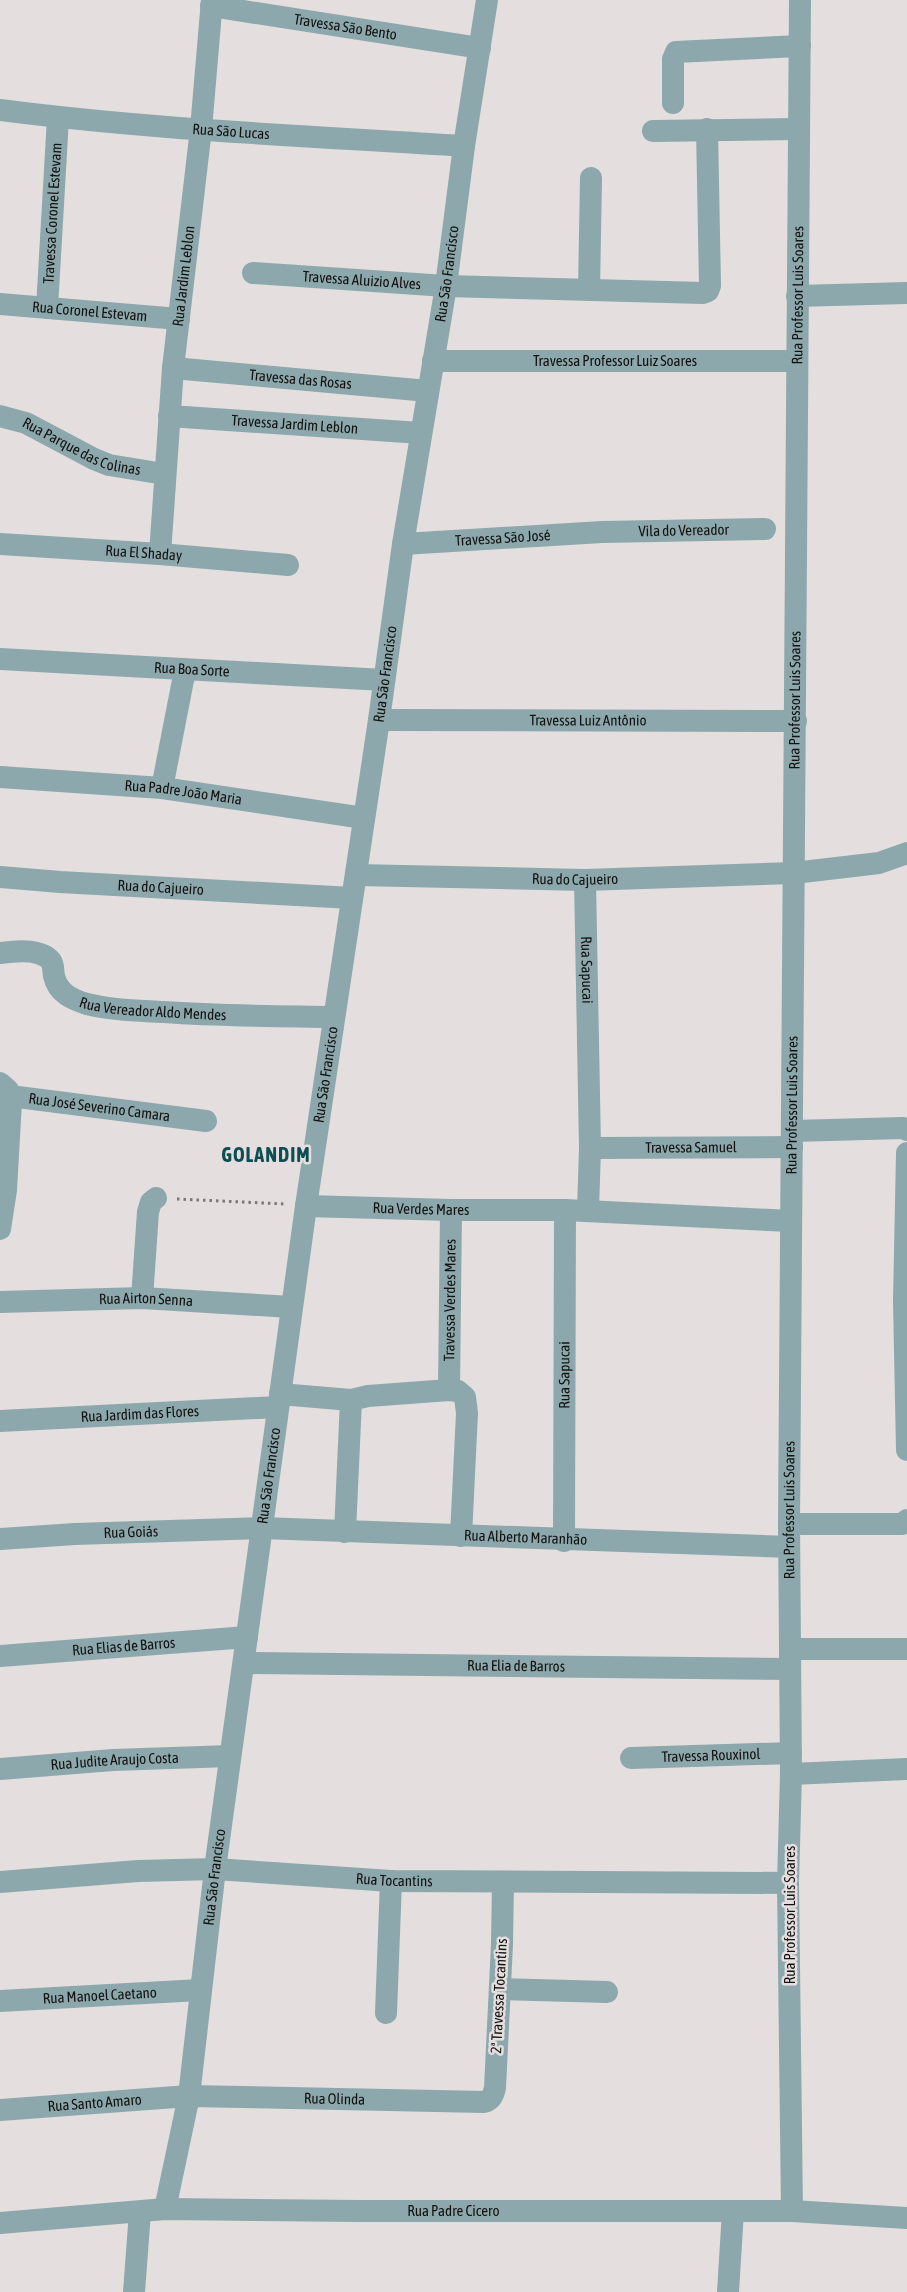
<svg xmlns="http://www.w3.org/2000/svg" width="907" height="2292" font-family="'Asap Condensed',sans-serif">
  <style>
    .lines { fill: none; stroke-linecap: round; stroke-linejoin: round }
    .path { stroke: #7a7776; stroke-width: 3; stroke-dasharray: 2.5 4; stroke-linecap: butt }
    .minor { stroke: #8ca8ac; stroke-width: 22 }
    .labels { text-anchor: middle; stroke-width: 5; stroke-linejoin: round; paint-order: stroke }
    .street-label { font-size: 15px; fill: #131211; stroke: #e4dfde }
    .district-label { font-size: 20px; font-weight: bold; letter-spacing: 1px; fill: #0f4d54; stroke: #e4dfde }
  </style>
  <rect width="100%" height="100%" fill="#e4dfde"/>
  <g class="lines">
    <polyline class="path" points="177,1199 285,1204"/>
    <g class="minor">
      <path id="s1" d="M211,6L480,48"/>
      <polyline points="673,103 673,59 676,52 800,46"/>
      <path id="s2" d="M0,110C154,130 310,136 464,146"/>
      <polyline points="653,131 799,129"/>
      <path id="s3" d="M253,273L446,286L703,293L708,291L710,286L707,129"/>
      <polyline points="589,290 591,178"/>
      <polyline points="797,296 907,293"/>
      <path id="s4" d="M0,304L179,319"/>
      <path id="s5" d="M47,308L58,118"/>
      <path id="s6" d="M433,361H797"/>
      <path id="s7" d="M173,368L428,391"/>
      <path id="s8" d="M0,416L26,423L94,459L109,465L164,474"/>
      <path id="s9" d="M169,416L421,433"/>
      <path id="s10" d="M0,544L160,554L288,565"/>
      <path id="s11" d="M403,544L602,532L765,529"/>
      <path id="s12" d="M160,554L173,368L201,129L212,0"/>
      <path id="s13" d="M0,659L384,680"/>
      <path id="s14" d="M379,720L796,721"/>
      <path id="s15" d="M0,777L162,788L364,818"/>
      <polyline points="162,788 185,670"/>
      <path id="s16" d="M356,875L585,880L794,873L879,863L907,853"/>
      <path id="s17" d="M0,877L60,882L352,898"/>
      <path id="s18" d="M585,880L590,1148L588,1211"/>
      <path id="s19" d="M0,953C14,951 41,948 51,961C54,966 53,971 54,976C58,993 71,999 87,1004C111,1010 138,1011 163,1012C220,1016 277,1016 334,1017"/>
      <polyline points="0,1083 8,1090 11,1102 6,1190 0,1229"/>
      <path id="s20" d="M10,1096L206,1121"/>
      <polyline points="793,1131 903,1128 907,1130"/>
      <path id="s21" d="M590,1148L792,1147"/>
      <polyline points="907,1153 904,1301 907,1450"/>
      <path id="s22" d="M306,1206L451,1210H565L790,1221"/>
      <polyline points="142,1298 148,1212 151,1202 156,1198"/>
      <path id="s23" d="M0,1302L142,1298L291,1307"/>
      <path id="s24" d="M449,1390L451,1210"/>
      <polyline points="280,1394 351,1400 345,1532"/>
      <polyline points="351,1400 368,1396 449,1390 458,1391 465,1397 467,1413 461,1536"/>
      <path id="s25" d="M0,1421L278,1407"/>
      <polyline points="789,1524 902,1524 907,1520"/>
      <path id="s26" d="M0,1539L75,1534L262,1528L789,1547"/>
      <path id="s27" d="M564,1541L565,1210"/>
      <polyline points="790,1649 907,1649"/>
      <path id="s28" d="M0,1656L247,1637"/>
      <path id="s29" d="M244,1663L789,1669"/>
      <path id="s30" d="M631,1758L791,1753"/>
      <path id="s31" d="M0,1769L113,1760L230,1756"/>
      <polyline points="791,1774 907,1769"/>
      <path id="s32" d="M0,1882L138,1871L215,1869L391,1881L788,1883"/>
      <polyline points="500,1989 607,1992"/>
      <path id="s33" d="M0,2001L200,1990"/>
      <polyline points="386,2013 391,1881"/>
      <path id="s34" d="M0,2110L189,2096L484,2102C491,2100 493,2096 495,2088L502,1944L503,1882"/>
      <path id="s35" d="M165,2209L189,2096L215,1869L306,1206L379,720L403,544L446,286L464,146L487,0"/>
      <path id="s36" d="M792,2211L788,1883L791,1774L789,1524L800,0"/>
      <path id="s37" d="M0,2223L165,2209L360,2211H792L907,2218"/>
      <polyline points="134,2292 140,2212"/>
      <polyline points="728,2292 733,2211"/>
    </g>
  </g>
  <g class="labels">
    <g class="street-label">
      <text dy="5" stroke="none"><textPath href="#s1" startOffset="136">Travessa São Bento</textPath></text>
      <text dy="5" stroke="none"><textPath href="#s2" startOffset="232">Rua São Lucas</textPath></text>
      <text dy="5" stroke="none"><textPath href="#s5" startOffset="95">Travessa Coronel Estevam</textPath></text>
      <text dy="5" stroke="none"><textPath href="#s35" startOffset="1956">Rua São Francisco</textPath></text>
      <text dy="5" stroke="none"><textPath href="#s12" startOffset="279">Rua Jardim Leblon</textPath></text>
      <text dy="5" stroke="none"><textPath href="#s3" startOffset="109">Travessa Aluizio Alves</textPath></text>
      <text dy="5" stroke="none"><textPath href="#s36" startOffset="1916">Rua Professor Luis Soares</textPath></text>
      <text dy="5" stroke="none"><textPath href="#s4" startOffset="90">Rua Coronel Estevam</textPath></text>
      <text dy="5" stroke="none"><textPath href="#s6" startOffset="182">Travessa Professor Luiz Soares</textPath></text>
      <text dy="5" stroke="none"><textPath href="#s7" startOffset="128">Travessa das Rosas</textPath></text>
      <text dy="5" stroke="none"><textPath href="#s9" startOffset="126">Travessa Jardim Leblon</textPath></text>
      <text dy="5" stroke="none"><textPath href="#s8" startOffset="88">Rua Parque das Colinas</textPath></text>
      <text dy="5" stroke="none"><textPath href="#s11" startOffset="281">Vila do Vereador</textPath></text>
      <text dy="5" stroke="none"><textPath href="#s11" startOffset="100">Travessa São José</textPath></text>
      <text dy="5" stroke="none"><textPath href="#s10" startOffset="144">Rua El Shaday</textPath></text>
      <text dy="5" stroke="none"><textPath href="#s13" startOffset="192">Rua Boa Sorte</textPath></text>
      <text dy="5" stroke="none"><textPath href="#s35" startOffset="1551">Rua São Francisco</textPath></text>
      <text dy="5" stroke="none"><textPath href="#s36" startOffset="1511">Rua Professor Luis Soares</textPath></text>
      <text dy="5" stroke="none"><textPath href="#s14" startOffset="209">Travessa Luiz Antônio</textPath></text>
      <text dy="5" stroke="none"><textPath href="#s15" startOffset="184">Rua Padre João Maria</textPath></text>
      <text dy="5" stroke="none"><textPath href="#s16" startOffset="219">Rua do Cajueiro</textPath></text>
      <text dy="5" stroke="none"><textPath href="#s17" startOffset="161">Rua do Cajueiro</textPath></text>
      <text dy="5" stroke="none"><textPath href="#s18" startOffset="90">Rua Sapucai</textPath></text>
      <text dy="5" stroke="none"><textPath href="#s19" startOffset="181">Rua Vereador Aldo Mendes</textPath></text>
      <text dy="5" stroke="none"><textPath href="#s35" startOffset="1146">Rua São Francisco</textPath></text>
      <text dy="5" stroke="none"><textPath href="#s36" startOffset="1106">Rua Professor Luis Soares</textPath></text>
      <text dy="5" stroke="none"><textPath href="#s20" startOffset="90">Rua José Severino Camara</textPath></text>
      <text dy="5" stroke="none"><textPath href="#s21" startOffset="101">Travessa Samuel</textPath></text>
      <text dy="5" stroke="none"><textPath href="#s22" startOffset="115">Rua Verdes Mares</textPath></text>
      <text dy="5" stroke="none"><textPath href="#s23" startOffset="146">Rua Airton Senna</textPath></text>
      <text dy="5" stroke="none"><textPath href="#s24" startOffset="90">Travessa Verdes Mares</textPath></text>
      <text dy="5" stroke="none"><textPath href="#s27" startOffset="166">Rua Sapucai</textPath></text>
      <text dy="5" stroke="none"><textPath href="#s25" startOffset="140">Rua Jardim das Flores</textPath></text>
      <text dy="5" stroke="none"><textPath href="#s35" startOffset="741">Rua São Francisco</textPath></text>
      <text dy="5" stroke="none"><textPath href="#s36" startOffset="701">Rua Professor Luis Soares</textPath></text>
      <text dy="5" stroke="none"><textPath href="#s26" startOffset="131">Rua Goiás</textPath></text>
      <text dy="5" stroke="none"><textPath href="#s26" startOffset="526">Rua Alberto Maranhão</textPath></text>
      <text dy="5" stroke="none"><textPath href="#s28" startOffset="124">Rua Elias de Barros</textPath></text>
      <text dy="5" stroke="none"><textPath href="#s29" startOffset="272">Rua Elia de Barros</textPath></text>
      <text dy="5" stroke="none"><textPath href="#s30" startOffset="80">Travessa Rouxinol</textPath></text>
      <text dy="5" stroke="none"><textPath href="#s31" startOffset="115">Rua Judite Araujo Costa</textPath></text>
      <text dy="5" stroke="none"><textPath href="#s35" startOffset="336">Rua São Francisco</textPath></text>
      <text dy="5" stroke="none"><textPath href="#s32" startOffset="395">Rua Tocantins</textPath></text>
      <text transform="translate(790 1915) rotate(-90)" y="5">Rua Professor Luis Soares</text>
      <text dy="5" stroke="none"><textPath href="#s33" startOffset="100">Rua Manoel Caetano</textPath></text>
      <text transform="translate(499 1996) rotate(-87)" y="5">2ª Travessa Tocantins</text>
      <text dy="5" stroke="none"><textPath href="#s34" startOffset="335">Rua Olinda</textPath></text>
      <text dy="5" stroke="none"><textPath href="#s34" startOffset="95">Rua Santo Amaro</textPath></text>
      <text dy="5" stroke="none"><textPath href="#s37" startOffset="454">Rua Padre Cicero</textPath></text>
    </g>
    <g class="district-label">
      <text x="266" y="1162">GOLANDIM</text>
    </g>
  </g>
</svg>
